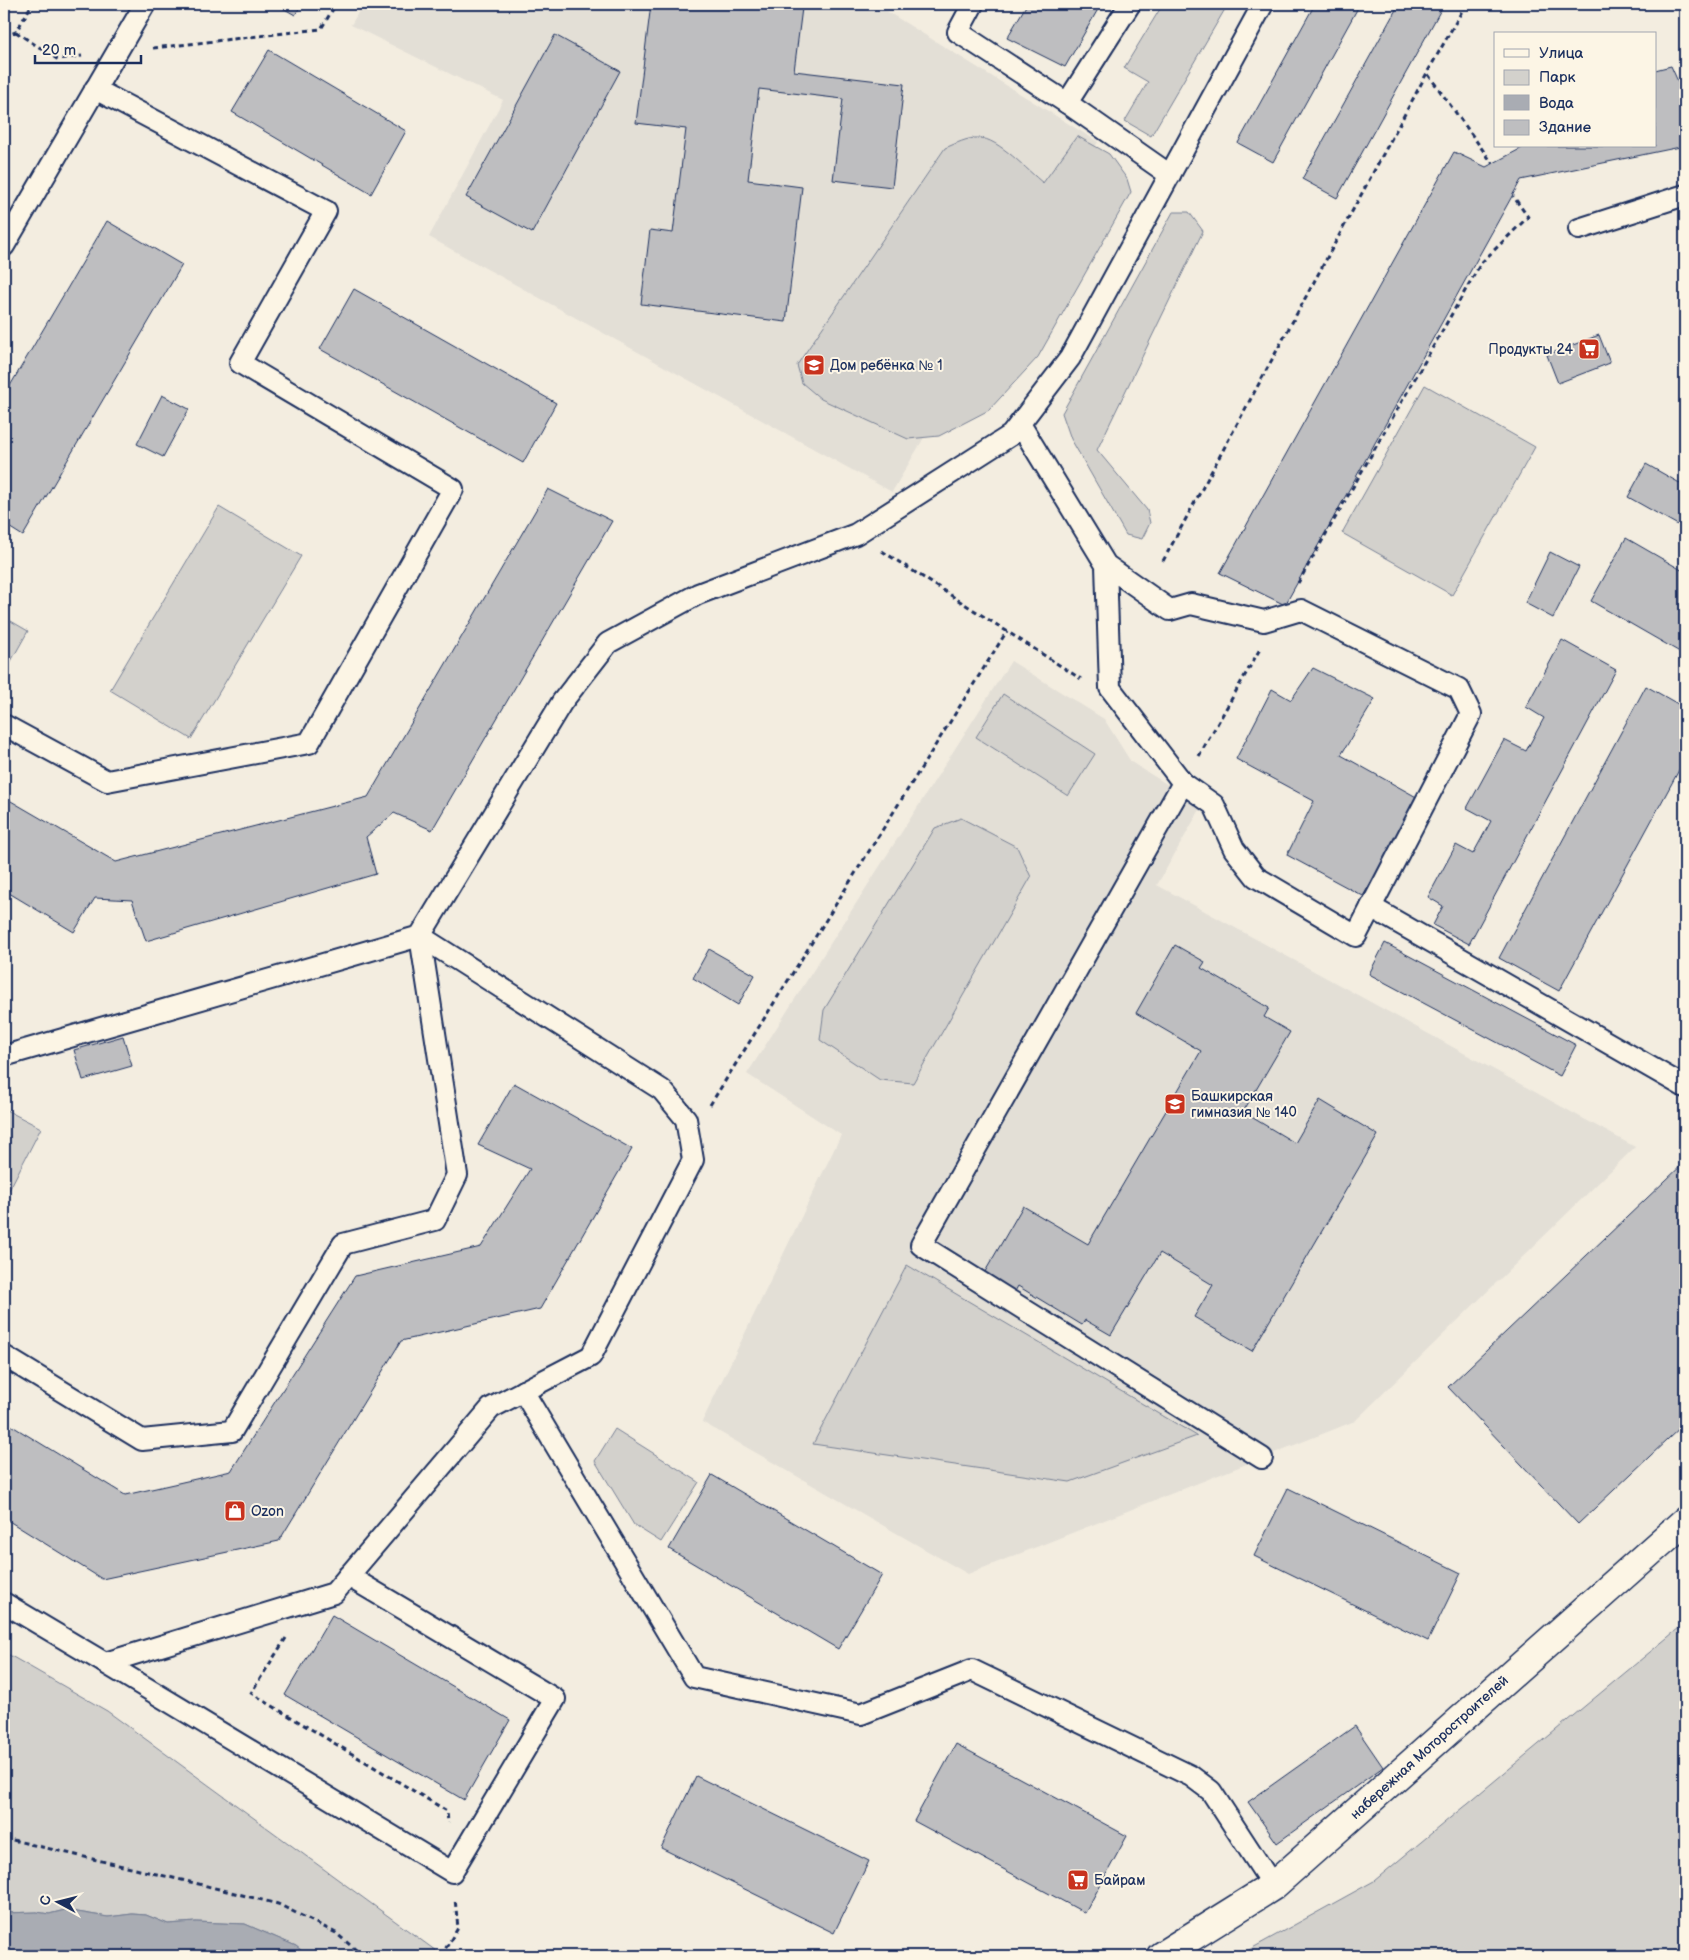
<svg xmlns="http://www.w3.org/2000/svg" width="1689" height="1960" font-family="'Balsamiq Sans',sans-serif">
  <style>
    .built { fill: #e3dfd6 }
    .green { fill: #d3d1cc; stroke: #778095 }
    .water { fill: #a9acb3; stroke: #707a91 }
    .building { fill: #bebec0; stroke: #1b2f5e }
    .lines { fill: none; stroke-linecap: round; stroke-linejoin: round }
    .service-casing { stroke: #1b2f5e; stroke-width: 24 }
    .minor-casing { stroke: #1b2f5e; stroke-width: 31 }
    .path { stroke: #1b2f5e; stroke-width: 3; stroke-dasharray: 5 4; stroke-linecap: butt }
    .service { stroke: #fcf5e5; stroke-width: 20 }
    .minor { stroke: #fcf5e5; stroke-width: 28 }
    .labels { text-anchor: middle; stroke-width: 4; stroke-linejoin: round; paint-order: stroke }
    .poi-label { font-size: 14px; fill: #1b2f5e; stroke: #fcf5e5; text-anchor: start }
    .street-label { font-size: 14px; fill: #1b2f5e; stroke: #fcf5e5 }
  </style>
  <rect width="100%" height="100%" fill="#f3ede0"/>
  <filter id="ink" filterUnits="userSpaceOnUse"><feTurbulence type="fractalNoise" baseFrequency=".02" numOctaves="2"/><feDisplacementMap in="SourceGraphic" scale="10" xChannelSelector="R" yChannelSelector="G"/><feConvolveMatrix kernelMatrix="1 2 1 2 8 2 1 2 1" color-interpolation-filters="sRGB"/></filter>
  <g filter="url(#ink)">
    <g class="built">
      <polygon points="363,4 875,4 1098,142 892,492 429,237 503,100 351,25"/>
      <polygon points="1011,661 1104,719 1131,762 1202,806 1157,885 1635,1147 1355,1421 968,1574 702,1422 841,1135 747,1074"/>
    </g>
    <g class="green">
      <polygon points="1163,4 1228,4 1151,136 1125,121 1148,82 1124,68"/>
      <path d="M1077,136L1109,154L1127,179L1131,192L1038,357L989,410L939,436L908,439L821,399L802,383L797,365L945,148C955,144 968,137 979,138C998,138 1028,171 1043,183Z"/>
      <polygon points="1173,212 1189,212 1203,231 1097,450 1147,510 1150,523 1142,539 1126,535 1071,439 1062,413"/>
      <polygon points="1425,385 1535,447 1452,595 1342,533"/>
      <polygon points="219,507 301,556 191,739 110,690"/>
      <polygon points="4,617 28,631 10,663 4,660"/>
      <polygon points="1003,694 1095,754 1068,796 976,737"/>
      <polygon points="961,818 1017,847 1031,877 913,1083 880,1080 820,1040 824,1010 935,828"/>
      <polygon points="4,1109 41,1128 4,1200"/>
      <polygon points="907,1265 1197,1436 1070,1482 813,1444"/>
      <polygon points="615,1429 699,1482 661,1542 634,1525 595,1461"/>
      <polygon points="1685,1623 1685,1956 1238,1956 1374,1881"/>
      <polygon points="4,1652 107,1711 443,1956 308,1956 296,1946 245,1924 196,1922 168,1924 146,1915 132,1914 108,1917 65,1910 49,1914 37,1912 4,1913"/>
    </g>
    <polygon class="water" points="65,1910 108,1917 132,1914 146,1915 168,1924 196,1922 245,1924 296,1946 308,1956 4,1956 4,1913 37,1912 49,1914"/>
    <g class="building">
      <polygon points="276,4 302,4 295,15"/>
      <polygon points="651,4 768,4 802,8 794,71 904,84 892,187 833,180 843,99 759,89 748,180 802,187 786,322 641,304 650,230 673,233 686,129 636,123"/>
      <polygon points="1027,4 1101,4 1065,67 1007,38"/>
      <polygon points="1315,4 1360,4 1273,162 1238,143"/>
      <polygon points="1399,4 1444,4 1337,198 1302,179"/>
      <polygon points="555,35 620,71 532,233 466,197"/>
      <polygon points="269,50 406,131 371,194 232,112"/>
      <polygon points="1671,66 1685,97 1685,146 1521,180 1285,605 1220,573 1454,152 1486,167 1522,148 1521,146 1655,146 1655,70"/>
      <polygon points="107,221 182,265 23,536 4,524 4,396"/>
      <polygon points="354,289 556,403 523,463 320,349"/>
      <polygon points="1599,335 1610,363 1558,383 1547,355"/>
      <polygon points="162,395 189,409 163,457 137,444"/>
      <polygon points="1646,464 1685,486 1685,529 1628,497"/>
      <polygon points="548,489 612,521 432,830 394,813 366,837 376,874 146,941 132,900 95,898 74,932 4,890 4,797 116,862 368,797"/>
      <polygon points="1626,538 1685,572 1685,655 1591,601"/>
      <polygon points="1550,552 1579,567 1553,618 1525,603"/>
      <polygon points="1562,640 1616,670 1469,944 1433,925 1443,906 1428,897 1456,845 1473,854 1491,821 1467,808 1504,740 1526,751 1544,718 1526,707"/>
      <polygon points="1313,668 1375,699 1341,755 1420,799 1363,896 1287,855 1314,801 1236,759 1272,689 1291,700"/>
      <polygon points="1646,686 1685,708 1685,759 1559,991 1499,958"/>
      <polygon points="1385,943 1576,1045 1560,1076 1369,974"/>
      <polygon points="1175,945 1205,962 1201,968 1269,1008 1264,1017 1290,1032 1243,1112 1295,1143 1320,1100 1378,1135 1252,1351 1194,1317 1213,1285 1160,1253 1111,1335 1085,1320 1082,1325 1018,1286 1013,1295 982,1277 1023,1206 1088,1244 1201,1051 1136,1013"/>
      <polygon points="709,949 755,975 738,1005 693,978"/>
      <polygon points="123,1036 132,1066 83,1080 74,1050"/>
      <polygon points="514,1083 632,1149 540,1309 401,1341 279,1541 102,1579 4,1518 4,1421 125,1495 231,1471 355,1276 481,1247 530,1169 478,1145"/>
      <polygon points="1685,1162 1685,1423 1578,1524 1448,1387"/>
      <polygon points="712,1475 882,1575 838,1649 669,1549"/>
      <polygon points="1288,1488 1461,1573 1428,1641 1254,1556"/>
      <polygon points="332,1615 510,1720 464,1800 285,1695"/>
      <polygon points="1355,1726 1383,1767 1277,1843 1248,1802"/>
      <polygon points="956,1744 1127,1836 1085,1913 914,1821"/>
      <polygon points="696,1776 869,1861 834,1933 661,1848"/>
    </g>
    <g class="lines">
      <g class="service-casing">
        <g id="service">
          <polyline points="973,4 958,32 1067,103"/>
          <polyline points="1130,4 1067,103 1170,175"/>
          <polyline points="1579,229 1685,195"/>
          <polyline points="4,246 145,4"/>
          <polyline points="1020,424 1106,565 1110,688 1183,783 1214,805 1234,849 1256,877 1356,936 1471,714 1459,689 1301,610 1264,621 1191,604 1170,610 1106,565"/>
          <polyline points="4,725 107,781 309,743 453,489 240,363 326,211 95,89"/>
          <polyline points="1183,783 921,1245 1262,1458"/>
          <polyline points="1371,907 1685,1087"/>
          <polyline points="4,1056 420,936 562,702 608,643 698,594 856,534 1011,435 1070,358 1263,4"/>
          <polyline points="4,1356 142,1440 232,1431 343,1244 435,1220 457,1175 420,936"/>
          <polyline points="523,1391 694,1677 861,1714 972,1670 1191,1776 1211,1791 1273,1886"/>
          <polyline points="4,1603 105,1663 334,1593 491,1408 591,1356 693,1160 686,1119 662,1090 420,936"/>
          <polyline points="105,1663 452,1872 555,1699 348,1576"/>
        </g>
      </g>
      <g class="minor-casing">
        <polyline id="minor" points="1161,1956 1273,1886 1685,1521"/>
      </g>
      <g class="path">
        <polyline points="1466,4 1427,73 1493,164"/>
        <polyline points="16,32 57,59 82,56"/>
        <polyline points="4,36 16,32 32,4"/>
        <polyline points="153,48 321,29 336,4"/>
        <polyline points="882,551 1081,679"/>
        <polyline points="1163,561 1427,73"/>
        <polyline points="1298,583 1481,263 1528,217 1513,196"/>
        <polyline points="1199,756 1260,649"/>
        <polyline points="710,1105 1007,631"/>
        <polyline points="286,1638 251,1693 447,1811 448,1823"/>
        <polyline points="4,1838 203,1885 278,1904 336,1933 363,1956"/>
        <polyline points="441,1956 458,1928 455,1899"/>
      </g>
      <use href="#service" class="service"/>
      <use href="#minor" class="minor"/>
    </g>
  </g>
  <defs>
    <g id="supermarket-square" transform="scale(1.125)"><rect x="-9" y="-9" width="18" height="18" rx="4" fill="#c8321e" stroke="#fcf5e5"/><path d="M-6-5.5h2.5l.6 2H6L4.5 2H-2.5L-4.4-4H-6ZM-1.5 3.2a1.3 1.3 0 1 0 .1 0ZM3 3.2a1.3 1.3 0 1 0 .1 0Z" fill="#fff"/></g>
    <g id="school-square" transform="scale(1.125)"><rect x="-9" y="-9" width="18" height="18" rx="4" fill="#c8321e" stroke="#fcf5e5"/><path d="M0-5L7-2L0 1L-7-2ZM-4 1L0 2.5L4 1V4Q0 6-4 4Z" fill="#fff"/></g>
    <g id="shop-square" transform="scale(1.125)"><rect x="-9" y="-9" width="18" height="18" rx="4" fill="#c8321e" stroke="#fcf5e5"/><path d="M-5-2.5h2.3a2.7 3.5 0 0 1 5.4 0H5L5.5 6h-11ZM-1.5-2.5h3a1.5 2.3 0 0 0-3 0Z" fill="#fff"/></g>
  </defs>
  <g fill-rule="evenodd">
    <use href="#supermarket-square" x="1589" y="349"/>
    <use href="#school-square" x="814" y="365"/>
    <use href="#school-square" x="1175" y="1104"/>
    <use href="#shop-square" x="235" y="1511"/>
    <use href="#supermarket-square" x="1078" y="1880"/>
  </g>
  <g class="labels">
    <g class="poi-label">
      <text x="1573" y="354" text-anchor="end">Продукты 24</text>
      <text x="830" y="370">Дом ребёнка № 1</text>
      <text x="1191" y="1101">Башкирская<tspan x="1191" dy="16">гимназия № 140</tspan></text>
      <text x="251" y="1516">Ozon</text>
      <text x="1094" y="1885">Байрам</text>
    </g>
    <g class="street-label">
      <text transform="translate(1429 1747) rotate(-42)" y="5">набережная Моторостроителей</text>
    </g>
  </g>
  <rect width="1689" height="1960" fill="none" stroke="#fcf5e5" stroke-width="20"/>
  <rect x="10" y="10" width="1669" height="1940" fill="none" stroke="#1b2f5e" stroke-width="2" filter="url(#ink)"/>
  <rect x="1494" y="32" width="162" height="115" fill="#fcf5e5" stroke="#a2a6af"/>
  <rect x="1504" y="49" width="25" height="8" fill="#fcf5e5" stroke="#a2a6af"/>
  <text x="1539" y="58" font-size="15" fill="#1b2f5e">Улица</text>
  <rect x="1504" y="70" width="25" height="15" fill="#d3d1cc" stroke="#a2a6af"/>
  <text x="1539" y="82" font-size="15" fill="#1b2f5e">Парк</text>
  <rect x="1504" y="95" width="25" height="15" fill="#a9acb3" stroke="#a2a6af"/>
  <text x="1539" y="108" font-size="15" fill="#1b2f5e">Вода</text>
  <rect x="1504" y="120" width="25" height="15" fill="#bebec0" stroke="#a2a6af"/>
  <text x="1539" y="132" font-size="15" fill="#1b2f5e">Здание</text>
  <g transform="translate(58 1902) rotate(277)" stroke="#fcf5e5" stroke-width="4" paint-order="stroke">
  <path d="M0-4L9 19L0 12L-9 19Z" fill="#1b2f5e"/>
  <text y="-8" font-size="14" font-weight="bold" text-anchor="middle" fill="#1b2f5e">С</text>
  </g>
  <path d="M35 55v8h106v-8" fill="none" stroke="#1b2f5e" stroke-width="2.5"/>
  <text x="42" y="55" font-size="15" fill="#1b2f5e" stroke="#fcf5e5" stroke-width="4" paint-order="stroke">20 m</text>
</svg>
